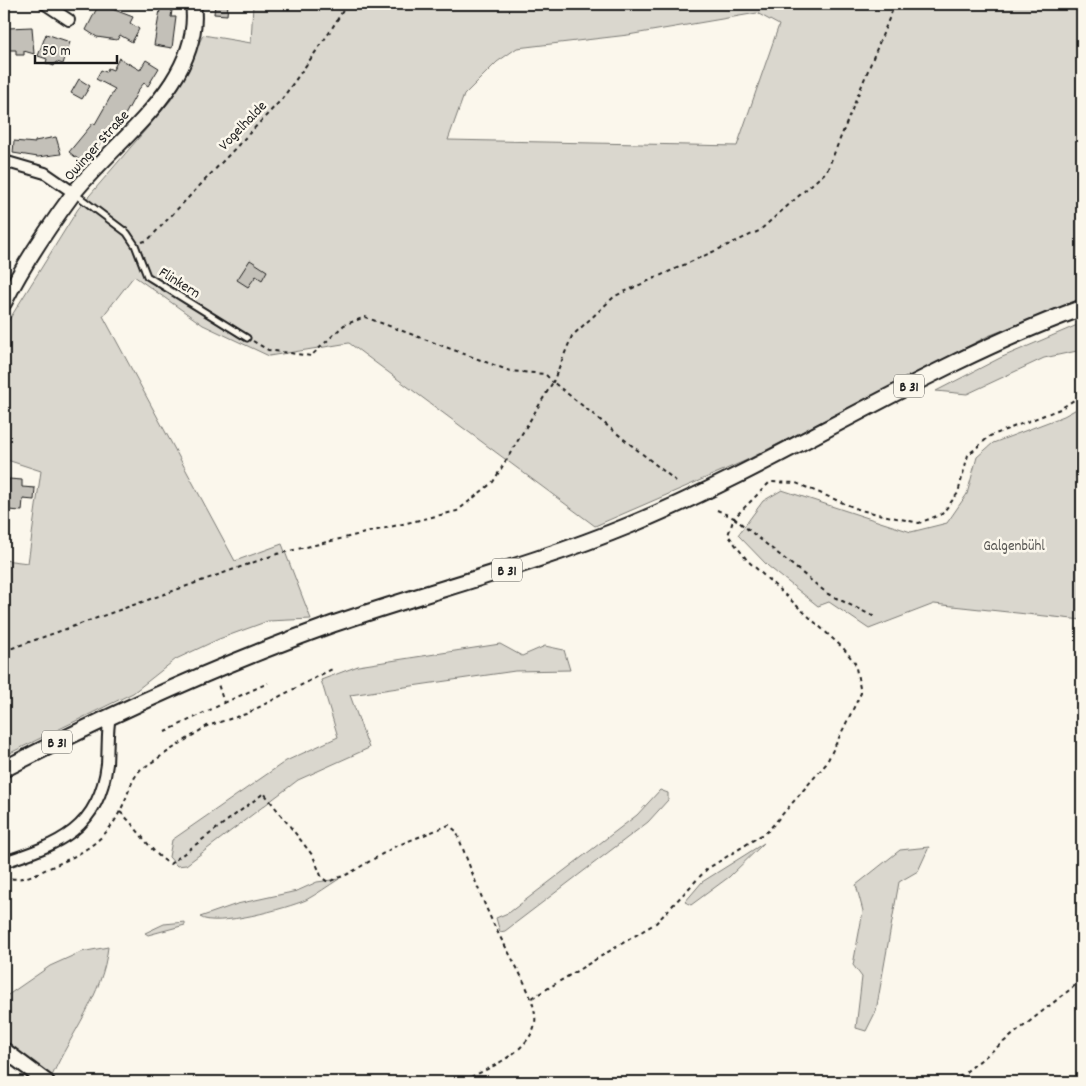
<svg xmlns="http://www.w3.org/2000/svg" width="1086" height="1086" font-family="Dekko,sans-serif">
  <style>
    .green { fill: #dad7ce; stroke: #7b7a75; fill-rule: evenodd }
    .building { fill: #c3c0b8; stroke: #1c1c1c }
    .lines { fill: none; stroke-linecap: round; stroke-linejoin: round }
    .lane-casing { stroke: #1c1c1c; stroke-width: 9 }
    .street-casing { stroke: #1c1c1c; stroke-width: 14 }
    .secondary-casing { stroke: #1c1c1c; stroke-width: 18 }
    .primary-casing { stroke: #1c1c1c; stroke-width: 19 }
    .path { stroke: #1c1c1c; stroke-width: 2; stroke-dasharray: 4 4; stroke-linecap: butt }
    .lane { stroke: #fbf7ec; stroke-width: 5 }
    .street { stroke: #fbf7ec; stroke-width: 10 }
    .secondary { stroke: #fbf7ec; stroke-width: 14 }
    .primary { stroke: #fbf7ec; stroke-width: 15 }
    .labels { text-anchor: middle; stroke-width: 5; stroke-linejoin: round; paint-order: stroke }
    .shield { fill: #fbf7ec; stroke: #5f5e5a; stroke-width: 1 }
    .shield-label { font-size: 14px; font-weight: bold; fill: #1c1c1c }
    .street-label { font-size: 15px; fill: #1c1c1c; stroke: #fbf7ec }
    .park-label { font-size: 15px; fill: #555451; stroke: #fbf7ec }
  </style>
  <rect width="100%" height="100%" fill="#fbf7ec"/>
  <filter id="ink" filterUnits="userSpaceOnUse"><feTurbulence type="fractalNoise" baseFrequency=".02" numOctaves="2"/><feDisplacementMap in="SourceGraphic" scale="10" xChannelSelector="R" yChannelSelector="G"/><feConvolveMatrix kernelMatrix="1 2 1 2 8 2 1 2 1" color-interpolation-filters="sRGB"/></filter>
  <g filter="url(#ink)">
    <g class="green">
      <path d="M253,4H1082V299L988,336L747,460L595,526L349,343L269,356L203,325L134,276L103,316L235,561L282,544L311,619L268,621L219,639L176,659L133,693L4,756V560L28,563L41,471L4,459V328L78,209L171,100L203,35L251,43ZM757,13L779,25L737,146L448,140L464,95L497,62L517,48L628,35Z"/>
      <polygon points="1082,323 1082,353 1077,351 1044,358 967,394 936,391 1000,358"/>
      <polygon points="1082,406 1082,620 934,604 869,629 829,602 818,606 768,566 738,535 763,501 782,490 911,532 947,523 967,494 977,457 993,443 1064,416"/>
      <polygon points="500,644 522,656 545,646 564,650 570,670 515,671 350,695 369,748 298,780 186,865 177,866 169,857 172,840 286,761 338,737 321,680 358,666"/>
      <polygon points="660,790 668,793 668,800 648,822 505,931 500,932 496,918 510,912 637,815"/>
      <polygon points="764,843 729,877 691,905 685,902 702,882"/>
      <polygon points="929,847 918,871 899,882 876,1011 866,1031 856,1028 862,977 853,965 863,911 856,885 900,850"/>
      <path d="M339,879C328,886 317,894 306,900C288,908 215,928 200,917L237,904L297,891L317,882Z"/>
      <polygon points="185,922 185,925 148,935 145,933 164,924"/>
      <path d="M108,947C103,995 71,1033 52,1076C38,1069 9,1052 4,1037C1,1028 4,1004 4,994L8,995L50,966L81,952Z"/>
    </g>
    <g class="building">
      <polygon points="99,4 133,17 130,23 139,29 132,42 120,35 117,40 97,37 86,30"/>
      <polygon points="161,4 173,4 171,17 176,17 172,48 154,45"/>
      <polygon points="215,4 228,4 227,15 214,14"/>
      <polygon points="32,27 34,54 24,51 24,55 16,55 16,50 8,50 8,28"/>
      <polygon points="46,34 70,42 63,64 56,62 54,66 46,63 47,59 38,56"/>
      <polygon points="119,58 140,70 146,60 159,68 148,86 144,83 139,89 119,126 115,124 84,164 69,152 93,123 95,124 115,89 96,79 101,70 106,72 108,68 113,70"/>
      <polygon points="79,79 90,86 82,99 71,93"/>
      <polygon points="56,137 61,154 38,157 13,153 14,141 35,143 35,141"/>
      <polygon points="250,260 267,271 262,280 256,276 248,287 237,280"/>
      <polygon points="9,479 22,480 22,487 35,488 34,500 23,499 22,511 8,510"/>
    </g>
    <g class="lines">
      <g class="lane-casing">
        <polyline id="lane" points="74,193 127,233 135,245 147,276 247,338"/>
      </g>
      <g class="street-casing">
        <g id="street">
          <polyline points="45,4 69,20"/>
          <polyline points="4,161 45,173 74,193"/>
          <path d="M4,862C59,844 99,829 107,764C108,748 107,732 110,715"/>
        </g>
      </g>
      <g class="secondary-casing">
        <g id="secondary">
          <path d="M4,303C23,265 48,228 73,194C115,140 204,82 193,4"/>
          <polyline points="4,1050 47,1082"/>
        </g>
      </g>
      <g class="primary-casing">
        <path id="primary" d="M4,769C113,713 218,665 333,624C432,590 533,565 630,525C785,461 925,365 1082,308"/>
      </g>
      <g class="path">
        <polyline points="142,242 148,240 282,99 329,33 347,4"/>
        <polyline points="253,341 268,350 311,356 344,325 365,317 510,371 545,374 553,382 572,336 615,296 759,231 827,171 895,4"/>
        <polyline points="717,510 734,518 770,482 796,483 860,510 919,523 942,514 958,493 968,455 990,436 1060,409 1082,395"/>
        <polyline points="4,651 277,554 457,511 493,482 553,382 676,481"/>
        <polyline points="224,703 268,683"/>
        <polyline points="165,732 224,703 218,684"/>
        <path d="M120,812C139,828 149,852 170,864L264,793L313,856L322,878L328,882L348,874L396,846L449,825L456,831C468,861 479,893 493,923C504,947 539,999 535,1023C530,1053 483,1071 460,1082"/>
        <path d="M4,876C17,883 34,875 47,869C77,856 105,843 120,811C128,797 129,783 140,770L207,726L246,714L334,668"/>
        <polyline points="532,998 656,923 707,869 768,831 826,764 861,693 855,663 844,649 747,560 728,535 734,518 828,594 875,617"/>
        <polyline points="953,1082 1082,980"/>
      </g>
      <use href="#lane" class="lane"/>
      <use href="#street" class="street"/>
      <use href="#secondary" class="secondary"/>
      <use href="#primary" class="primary"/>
    </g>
  </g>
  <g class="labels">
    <g class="shield">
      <rect x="894" y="374.5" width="30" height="23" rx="4"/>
      <rect x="492" y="558.5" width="30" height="23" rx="4"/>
      <rect x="42" y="730.5" width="30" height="23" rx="4"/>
    </g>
    <g class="shield-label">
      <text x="909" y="391">B 31</text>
      <text x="507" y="575">B 31</text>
      <text x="57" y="747">B 31</text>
    </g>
    <g class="street-label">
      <text transform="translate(242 125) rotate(-46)" y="5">Vogelhalde</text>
      <text transform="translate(96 145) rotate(-48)" y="5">Owinger Straße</text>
      <text transform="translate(180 282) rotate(32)" y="5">Flinkern</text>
    </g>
    <g class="park-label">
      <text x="1014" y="550">Galgenbühl</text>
    </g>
  </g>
  <rect width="1086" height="1086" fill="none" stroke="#fbf7ec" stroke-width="20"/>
  <rect x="10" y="10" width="1066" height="1066" fill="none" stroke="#1c1c1c" stroke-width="2" filter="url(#ink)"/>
  <path d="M35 55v8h82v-8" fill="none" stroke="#1c1c1c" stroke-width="2.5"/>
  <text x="42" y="55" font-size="15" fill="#1c1c1c" stroke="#fbf7ec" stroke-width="4" paint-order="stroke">50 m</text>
</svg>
